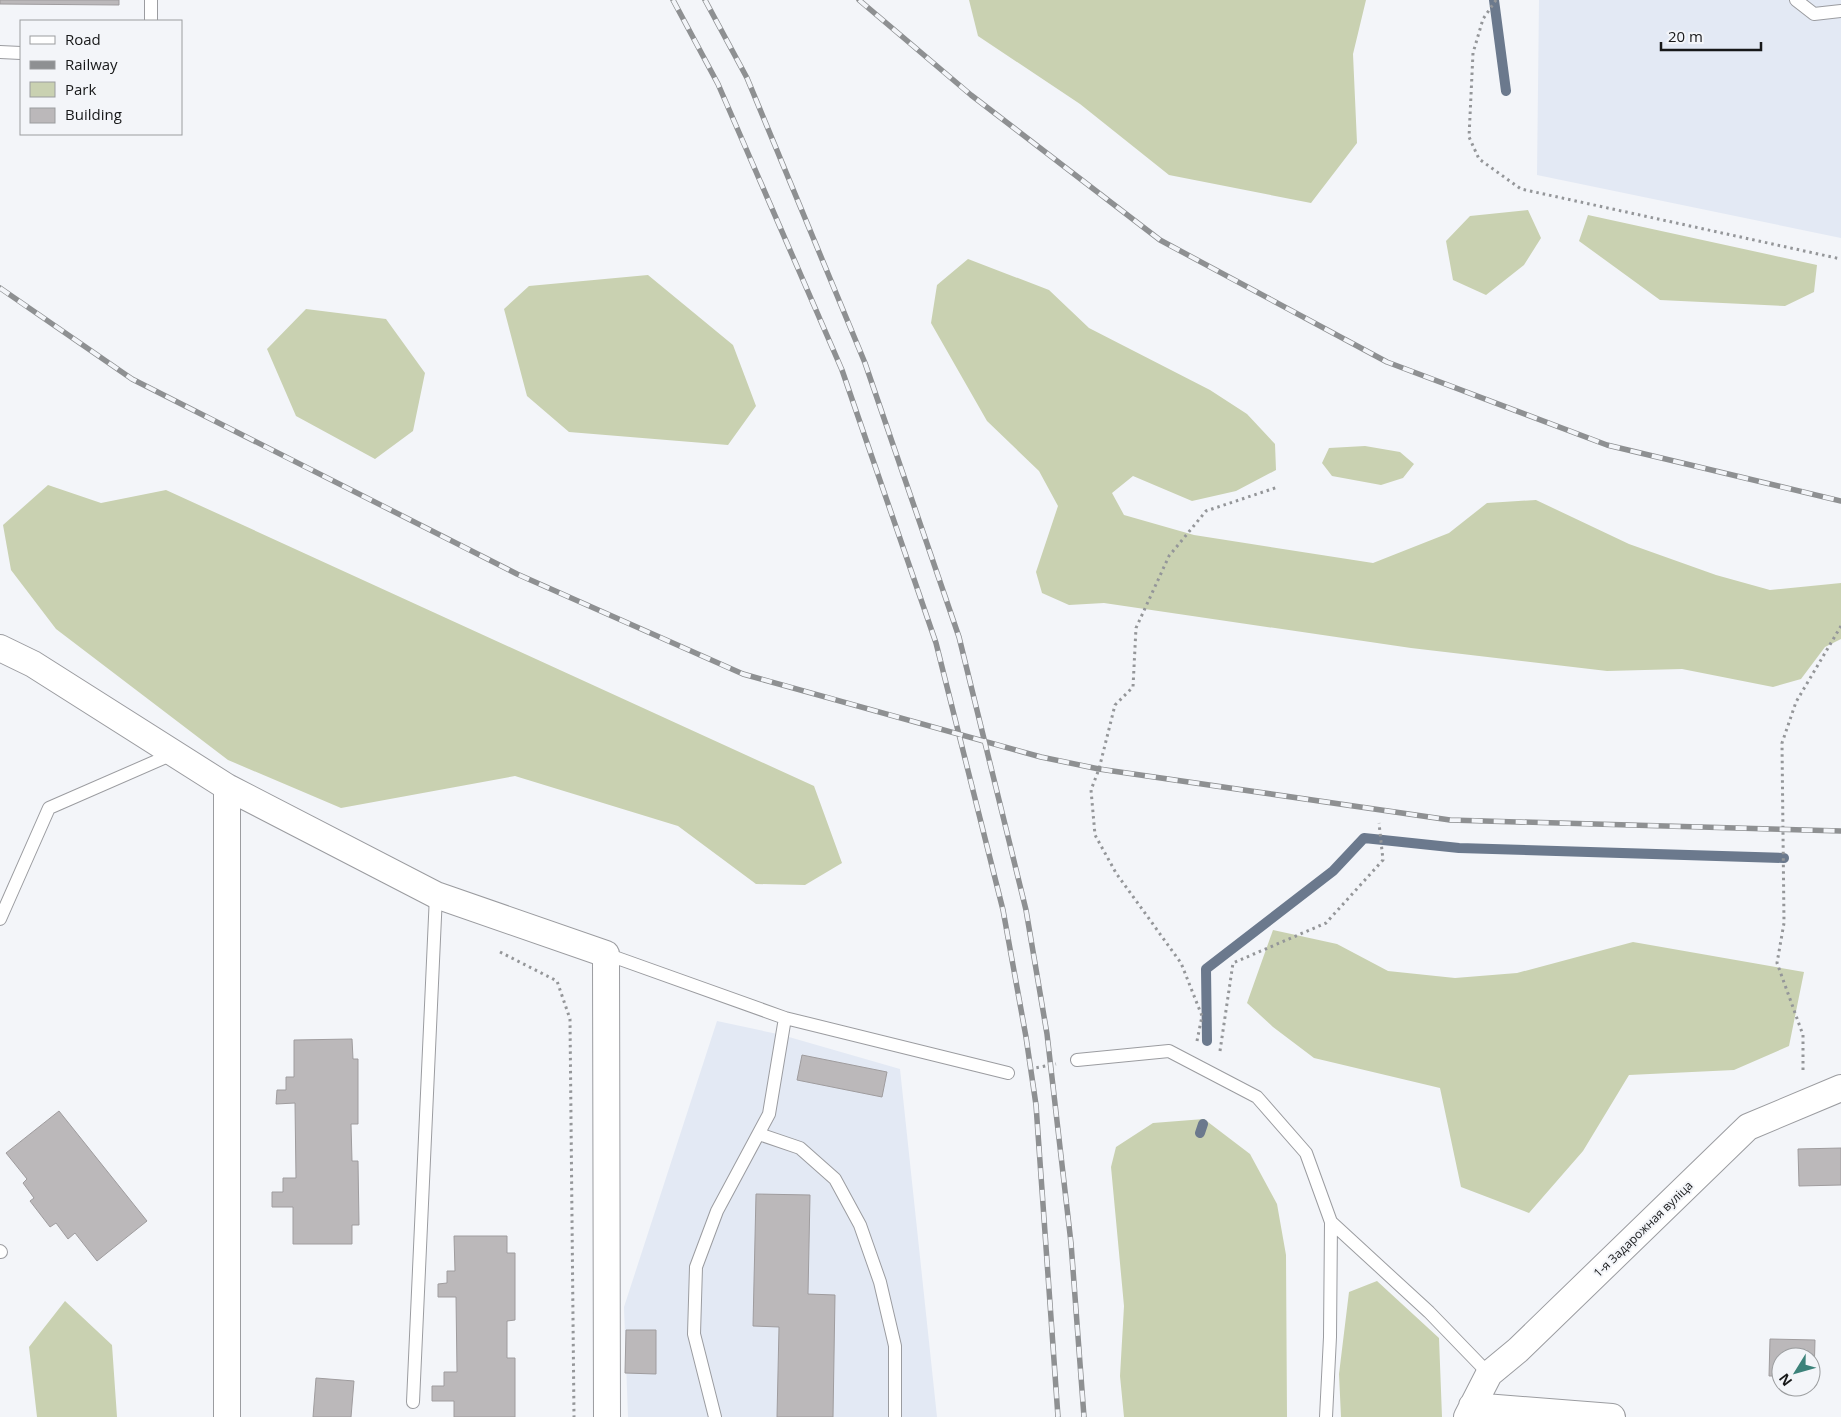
<svg xmlns="http://www.w3.org/2000/svg" width="1841" height="1417" font-family="'Open Sans',sans-serif">
	<style>
		.built { fill: #e3e9f4 }
		.green { fill: #c9d1b1 }
		.lines { fill: none; stroke-linecap: round; stroke-linejoin: round }
		.stream { stroke: #6b798d; stroke-width: 10 }
		.building { fill: #bbb8ba; stroke: #9f9c9e }
		.lane-casing { stroke: #9b9ca0; stroke-width: 14 }
		.street-casing { stroke: #9b9ca0; stroke-width: 28 }
		.path { stroke: #949699; stroke-width: 3; stroke-dasharray: 2.5 4; stroke-linecap: butt }
		.lane { stroke: #fff; stroke-width: 12 }
		.street { stroke: #fff; stroke-width: 26 }
		.rail-casing { stroke: #8e9092; stroke-width: 5.5 }
		.rail { stroke: #f3f5f9; stroke-width: 4; stroke-dasharray: 11; stroke-linecap: butt }
		.labels { text-anchor: middle; dominant-baseline: central; stroke-width: 4; stroke-linejoin: round; paint-order: stroke }
		.street-label { font-size: 12px; fill: #171819; stroke: #f3f5f9 }
	</style>
	<rect width="100%" height="100%" fill="#f3f5f9"/>
	<!-- built -->
	<path class="built" d="M1539,0H1841V238L1537,175Z
		M717,1021L782,1035L900,1069L937,1417H628L624,1307Z"/>
	<!-- green -->
	<path class="green" d="M969,0H1366L1353,54L1357,143L1311,203L1169,175L1080,104L978,36Z
		M1528,210L1541,238L1524,265L1486,295L1453,280L1446,241L1470,216Z
		M1588,215L1817,265L1814,292L1785,306L1660,300L1579,241Z
		M968,259L1049,290L1089,328L1210,390L1247,414L1275,444L1276,470L1236,491L1192,501L1133,476L1112,493L1124,515L1194,535L1373,563L1449,533L1487,503L1536,500L1629,544L1716,575L1770,590L1841,583V639L1825,647L1801,679L1773,687L1682,669L1607,671L1411,648L1104,603L1069,605L1042,593L1036,572L1058,506L1039,471L987,421L931,323L937,285Z
		M648,275L733,345L756,406L728,445L569,432L527,396L504,309L529,286Z
		M306,309L386,319L425,373L413,431L375,459L296,416L267,349Z
		M1365,446L1400,452L1414,464L1403,478L1381,485L1332,476L1322,463L1329,448Z
		M48,485L101,503L166,490L814,786L842,863L805,885L756,884L678,826L515,776L341,808L228,760L56,629L11,570L3,525Z
		M1273,930L1337,944L1388,971L1455,978L1517,973L1633,942L1804,972L1789,1046L1734,1070L1629,1075L1583,1151L1529,1213L1461,1187L1440,1088L1314,1058L1273,1027L1247,1003Z
		M1204,1119L1250,1154L1277,1204L1286,1255L1287,1417H1124L1120,1376L1124,1306L1111,1167L1116,1147L1153,1123Z
		M1377,1281L1439,1338L1442,1417H1341L1339,1374L1349,1292Z
		M65,1301L112,1345L117,1417H37L29,1347Z"/>
	<g class="lines">
		<!-- stream -->
		<path class="stream" d="M1494,0L1506,91
			M1207,1041L1206,969L1333,871L1364,838L1459,848L1784,858
			M1200,1133L1203,1124"/>
	</g>
	<!-- building -->
	<path class="building" d="M0,0H119V5L0,4Z
		M352,1039L353,1059H358V1124H351L352,1161H358L359,1225H352V1244H293V1207H272V1192H283V1178H296L295,1103L276,1104L277,1090H286V1077H294V1040Z
		M802,1055L887,1072L882,1097L797,1080Z
		M59,1111L147,1221L97,1261L75,1233L68,1239L56,1223L50,1227L30,1201L34,1198L23,1183L27,1179L6,1153Z
		M1841,1148V1185L1799,1186L1798,1149Z
		M756,1194L810,1195L808,1294L835,1295L833,1417H777L779,1327L753,1326Z
		M454,1236H507V1253H515V1320L507,1321V1358H515V1417H454V1401H432V1386H444V1372H457L456,1297H438V1284L447,1283V1271H455Z
		M626,1330H656V1374L625,1373Z
		M1770,1339L1815,1340L1814,1377H1811V1357H1781V1376H1769Z
		M316,1378L354,1381L351,1417H313Z"/>
	<g class="lines">
		<!-- lane casing -->
		<g class="lane-casing">
			<path id="lane" d="M1796,0L1814,14L1841,11
				M151,21V0
				M0,52L21,53
				M0,919L49,808L175,753
				M606,954L785,1018L1008,1073
				M1077,1060L1169,1051L1257,1097L1306,1153L1331,1222L1330,1337L1326,1417
				M759,1134L800,1148L835,1179L860,1225L880,1282L895,1346V1417
				M1331,1222L1429,1312L1489,1374
				M0,1251L1,1252
				M413,1402L436,895
				M715,1417L694,1334L696,1267L717,1211L769,1114L785,1018"/>
		</g>
		<!-- street casing -->
		<g class="street-casing">
			<path id="street" d="M0,648L33,664L227,787L436,895L606,954L607,1417
				M227,787V1417
				M1472,1406L1612,1417
				M1467,1417L1489,1374L1518,1350L1748,1127L1841,1088"/>
		</g>
		<!-- path -->
		<path class="path" d="M1496,0L1483,19L1473,53L1469,137L1479,159L1521,189L1841,259
			M500,952L557,981L570,1019L574,1417
			M1197,1041L1202,1016L1181,963L1116,873L1095,835L1091,790L1099,769L1115,705L1133,687L1136,628L1169,556L1206,511L1278,487
			M1220,1051L1233,963L1326,923L1383,860L1379,823
			M1030,1069L1056,1064
			M1803,1070V1035L1777,963L1784,923L1782,743L1796,702L1841,626"/>
		<!-- lane -->
		<use href="#lane" class="lane"/>
		<!-- street -->
		<use href="#street" class="street"/>
		<!-- rail casing -->
		<g class="rail-casing">
			<path id="rail" d="M673,0L718,84L842,370L936,643L1003,910L1026,1037L1036,1105L1058,1417
				M705,0L747,78L865,363L959,637L1026,910L1047,1034L1071,1243L1084,1417
				M859,0L971,95L1160,240L1387,362L1607,445L1841,501
				M0,288L132,379L517,574L743,674L1041,757L1099,769L1450,820L1841,831"/>
		</g>
		<!-- rail -->
		<use href="#rail" class="rail"/>
	</g>
	<g class="labels">
		<!-- street labels -->
		<g class="street-label">
			<text transform="translate(1643 1229) rotate(-44)">1-я Задарожная вуліца</text>
		</g>
	</g>
	<!-- legend -->
	<rect x="20" y="20" width="162" height="115" fill="#f3f5f9" stroke="#9b9d9f"/>
	<rect x="30" y="36" width="25" height="8" fill="#ffffff" stroke="#9b9d9f"/>
	<text x="65" y="45" font-size="15" fill="#171819">Road</text>
	<rect x="30" y="61" width="25" height="8" fill="#8e9092" stroke="#9b9d9f"/>
	<text x="65" y="70" font-size="15" fill="#171819">Railway</text>
	<rect x="30" y="82" width="25" height="15" fill="#c9d1b1" stroke="#9b9d9f"/>
	<text x="65" y="95" font-size="15" fill="#171819">Park</text>
	<rect x="30" y="108" width="25" height="15" fill="#bbb8ba" stroke="#9b9d9f"/>
	<text x="65" y="120" font-size="15" fill="#171819">Building</text>
	<!-- north arrow -->
	<g transform="translate(1796 1372) rotate(233)"><circle r="24" fill="#f3f5f9" stroke="#9b9d9f"/>
	<path d="M0-4L9 19L0 12L-9 19Z" fill="#3c827a"/>
	<text y="-8" font-size="14" font-weight="bold" text-anchor="middle" fill="#171819">N</text>
	</g>
	<!-- scale -->
	<path d="M1661 42v8h100v-8" fill="none" stroke="#171819" stroke-width="2.5"/>
	<text x="1668" y="42" font-size="15" fill="#171819" stroke="#f3f5f9" stroke-width="4" paint-order="stroke">20 m</text>
</svg>
